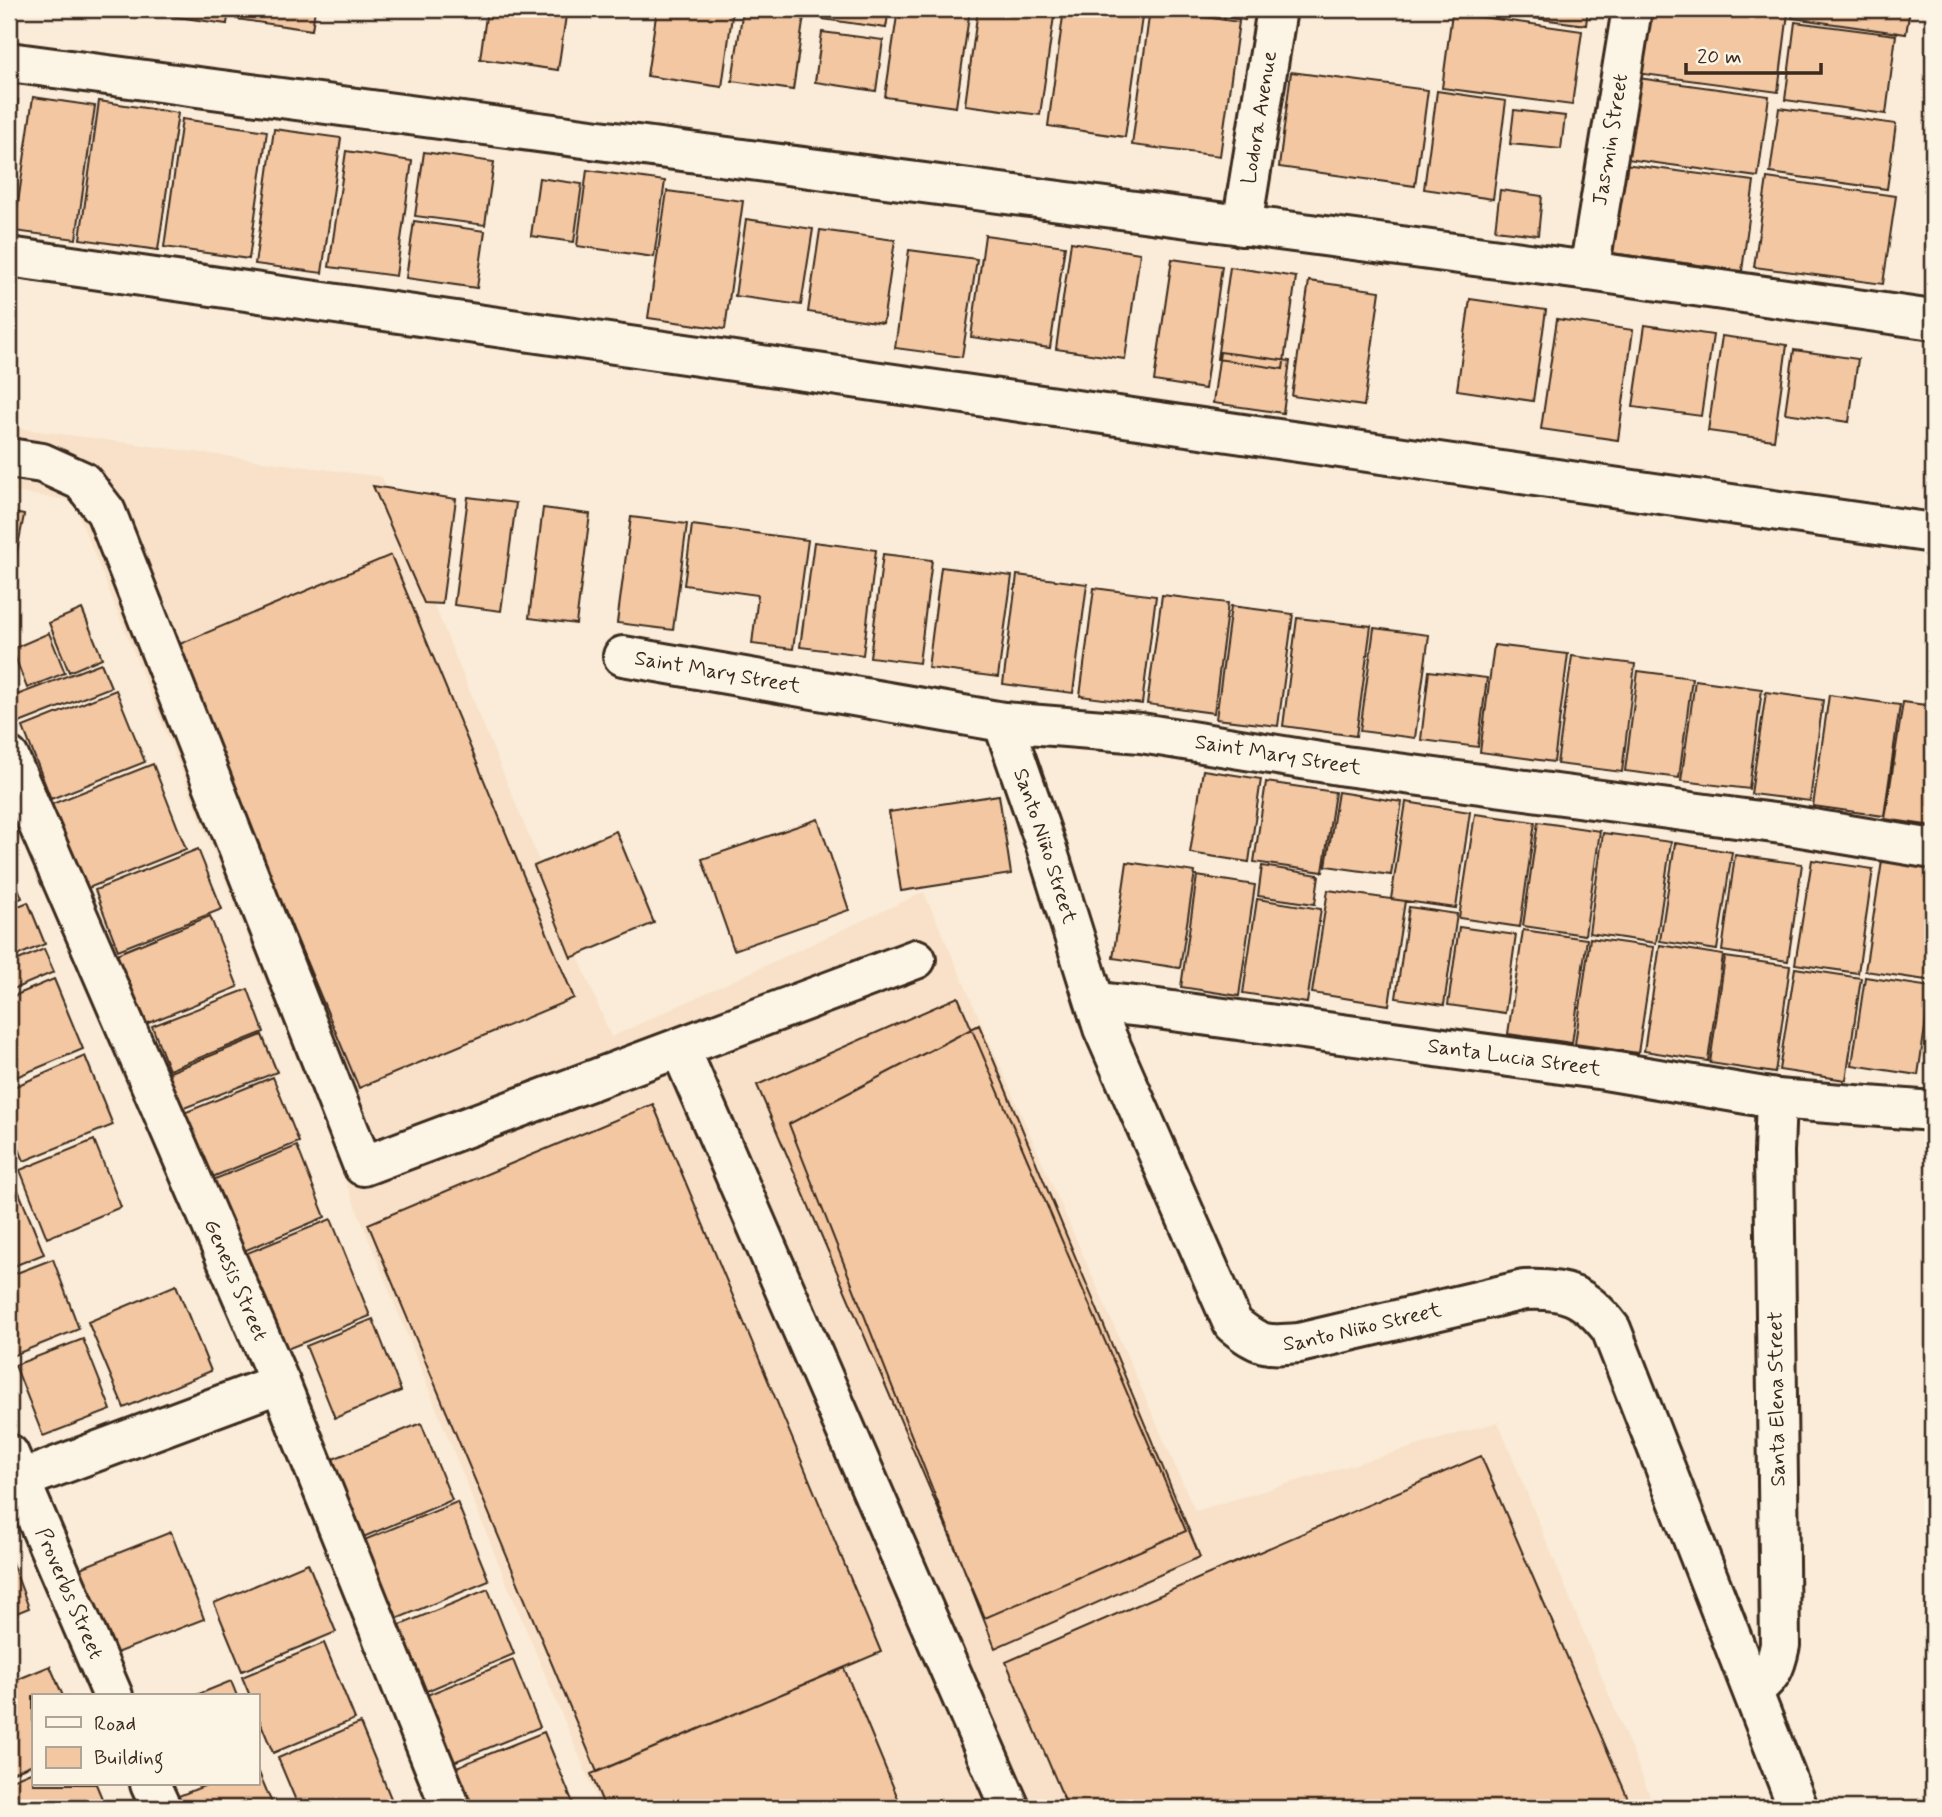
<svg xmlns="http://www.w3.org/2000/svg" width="1942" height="1817" font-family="Mynerve,sans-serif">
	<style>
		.built { fill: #f8e1c8 }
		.building { fill: #f2c7a2; stroke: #3b2a1e; stroke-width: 2 }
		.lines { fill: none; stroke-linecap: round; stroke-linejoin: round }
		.minor-casing { stroke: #3b2a1e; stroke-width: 44 }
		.minor { stroke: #fcf5e5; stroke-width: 38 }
		.labels { text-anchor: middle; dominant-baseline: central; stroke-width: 5; stroke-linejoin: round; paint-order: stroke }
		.street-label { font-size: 21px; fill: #3b2a1e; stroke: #fcf5e5 }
	</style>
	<rect width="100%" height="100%" fill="#faecd8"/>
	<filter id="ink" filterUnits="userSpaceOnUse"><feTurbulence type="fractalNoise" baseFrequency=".0143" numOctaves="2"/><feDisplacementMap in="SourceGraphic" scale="14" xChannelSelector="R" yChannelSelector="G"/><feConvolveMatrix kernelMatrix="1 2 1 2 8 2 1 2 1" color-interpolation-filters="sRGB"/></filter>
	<g filter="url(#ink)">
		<!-- built -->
		<path class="built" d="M9,427L382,477L611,1037L924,892L1195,1511L1498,1422L1655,1808H601L500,1567L73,501L9,491Z"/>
		<!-- building -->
		<path class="building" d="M157,9H229L227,24L156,14Z
			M238,9H315L312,30L236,19Z
			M487,9H567L558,70L480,59Z
			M657,9H733L722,87L647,76Z
			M743,9H805L793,90L732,81Z
			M823,9H889L886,28L822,19Z
			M898,9H970L956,107L885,97Z
			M978,9H1055L1040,115L965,105Z
			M1064,9L1142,17L1125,137L1048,126Z
			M1150,9L1239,22L1220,156L1132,145Z
			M1168,9H1246L1245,20Z
			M1467,9H1588L1586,25Z
			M1645,9H1760L1788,13L1778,92L1636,73Z
			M1793,9H1910L1906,34L1792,18Z
			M1452,13L1582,31L1572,105L1442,88Z
			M1795,22L1896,35L1886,114L1785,100Z
			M822,32L883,40L876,91L815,82Z
			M1291,72L1428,90L1415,186L1279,167Z
			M1638,78L1769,96L1758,177L1627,159Z
			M1437,91L1506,101L1493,199L1424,189Z
			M33,97L95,106L76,239L14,231Z
			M9,99L18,100L10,156H9Z
			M99,101L178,113L158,250L80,239Z
			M1779,108L1896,124L1887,189L1770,173Z
			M1514,110L1565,116L1561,149L1510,144Z
			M182,119L267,131L249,259L164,247Z
			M274,129L341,138L322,273L255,264Z
			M346,151L412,161L396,276L329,267Z
			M424,152L494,162L485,225L415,216Z
			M1624,164L1754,181L1742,271L1612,253Z
			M587,170L665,181L654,257L577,246Z
			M539,178L582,184L574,242L531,236Z
			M1767,178L1896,196L1883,284L1754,267Z
			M1500,190L1542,196L1538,235L1495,230Z
			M667,191L743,201L725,329L648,318Z
			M746,219L813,229L801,305L735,296Z
			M414,221L485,231L477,288L406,278Z
			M820,230L895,240L883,323L808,312Z
			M985,235L1065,246L1050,348L971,337Z
			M1071,242L1140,253L1125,359L1056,349Z
			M909,250L977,259L962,357L895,348Z
			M1172,259L1222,266L1205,389L1154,381Z
			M1230,267L1296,277L1283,369L1217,359Z
			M1309,281L1380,291L1364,406L1292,396Z
			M1470,299L1546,310L1533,401L1457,390Z
			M1557,319L1633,330L1618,440L1541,429Z
			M1645,325L1713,335L1701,416L1633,407Z
			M1722,336L1787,345L1774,440L1708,431Z
			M1794,350L1858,359L1849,422L1785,413Z
			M1220,352L1290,361L1283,413L1213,403Z
			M373,486L456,499L442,604L424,603Z
			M468,497L516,503L501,611L454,605Z
			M543,508L590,514L576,624L529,618Z
			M9,512L24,515L9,592Z
			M631,517L687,524L673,630L617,623Z
			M692,525L808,540L793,649L752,644L758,595L684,585Z
			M814,542L876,550L863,655L800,647Z
			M883,554L932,560L919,663L870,657Z
			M391,555L574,998L359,1088L175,646Z
			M941,567L1012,576L998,677L928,668Z
			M1017,575L1087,584L1073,693L1003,684Z
			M1094,588L1156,596L1142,704L1080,696Z
			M1162,595L1228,603L1214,713L1147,704Z
			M1231,606L1293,614L1278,726L1216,719Z
			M82,609L102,658L69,672L49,623Z
			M1297,618L1371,626L1356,736L1283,726Z
			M1374,628L1429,635L1415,738L1360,731Z
			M49,633L65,673L27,688L12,649Z
			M1494,645L1568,654L1554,762L1480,752Z
			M1572,656L1635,664L1622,772L1557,764Z
			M101,663L111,687L9,727V698Z
			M1429,671L1487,678L1478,747L1421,740Z
			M1638,671L1692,678L1679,778L1625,771Z
			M1695,680L1762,689L1749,789L1681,781Z
			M116,690L145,762L51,799L23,727Z
			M1766,692L1823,700L1810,801L1751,794Z
			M1829,695L1900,705L1884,816L1813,806Z
			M1903,702L1933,706V826L1885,819Z
			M153,764L186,849L81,891L47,806Z
			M1203,770L1261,779L1249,862L1190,853Z
			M1266,782L1335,792L1323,872L1254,862Z
			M1338,792L1402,802L1391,875L1326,866Z
			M999,795L1011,874L901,891L889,812Z
			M1406,802L1470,812L1456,908L1391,899Z
			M1475,814L1535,822L1520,927L1459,918Z
			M818,819L849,910L734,950L702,859Z
			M1538,822L1600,831L1585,935L1523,926Z
			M616,831L654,923L571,958L534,866Z
			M1603,833L1671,842L1656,943L1589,933Z
			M1675,843L1732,852L1717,950L1660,941Z
			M198,849L222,909L118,950L95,890Z
			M1735,855L1802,864L1788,961L1722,951Z
			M1812,860L1873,869L1858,973L1795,964Z
			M1882,861L1933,869V981L1865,971Z
			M1127,862L1195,872L1180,968L1113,958Z
			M9,865L22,898L9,903Z
			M1262,866L1319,875L1315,904L1258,896Z
			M1197,876L1255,885L1239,996L1181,987Z
			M1328,890L1405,901L1389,1005L1312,993Z
			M1257,899L1321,909L1307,1003L1243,993Z
			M28,902L45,944L9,959V910Z
			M1409,907L1457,914L1444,1005L1396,998Z
			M210,916L238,987L131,1030L104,959Z
			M1459,927L1516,935L1505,1013L1448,1005Z
			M1523,930L1587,939L1572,1043L1508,1034Z
			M1590,938L1654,947L1638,1053L1575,1044Z
			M1660,945L1723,955L1708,1061L1644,1051Z
			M44,949L54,972L9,991V964Z
			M1725,957L1790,966L1775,1073L1710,1063Z
			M1795,968L1861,978L1846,1080L1779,1070Z
			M1865,977L1931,987L1918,1075L1852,1065Z
			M54,979L83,1049L9,1080V998Z
			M248,989L264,1032L169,1070L152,1026Z
			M958,997L1186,1531L985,1618L757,1085Z
			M979,1025L1200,1557L995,1648L789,1124Z
			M262,1035L277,1072L179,1110L165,1074Z
			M85,1056L113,1125L24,1161L9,1125V1089Z
			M273,1077L299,1142L205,1180L179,1115Z
			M653,1104L881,1652L597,1772L368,1224Z
			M94,1140L121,1207L47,1238L20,1170Z
			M297,1146L325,1217L239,1253L210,1181Z
			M9,1147L16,1166L9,1169Z
			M12,1175L44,1254L9,1268V1177Z
			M331,1219L370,1316L277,1353L240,1256Z
			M53,1259L79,1329L9,1357V1276Z
			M176,1285L211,1371L124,1408L88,1322Z
			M373,1319L401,1391L335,1418L306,1346Z
			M83,1339L111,1410L43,1436L15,1365Z
			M421,1423L452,1500L349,1543L318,1465Z
			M1481,1456L1632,1808H1068L1006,1662Z
			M457,1502L489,1581L384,1624L352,1545Z
			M171,1532L204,1619L111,1655L78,1569Z
			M9,1555L29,1608L9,1616Z
			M308,1563L336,1632L242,1671L214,1603Z
			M488,1589L514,1654L415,1696L388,1630Z
			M324,1643L355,1719L273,1753L257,1714V1696H250L242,1677Z
			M513,1660L540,1727L439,1768L412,1701Z
			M50,1666L63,1696H33V1764L9,1774V1683Z
			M844,1668L902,1808H605L591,1774Z
			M231,1681L237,1696H194Z
			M360,1723L395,1808H299L278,1758Z
			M544,1732L573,1803L560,1808H459L444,1772Z
			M257,1768L274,1808H180L176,1797L209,1784H257Z
			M33,1771V1784H96L106,1808H18L9,1781Z"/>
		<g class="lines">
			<!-- minor casing -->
			<g class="minor-casing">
				<g id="minor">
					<path d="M9,62L1589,271L1933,320"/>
					<path id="s1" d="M1242,226L1277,9"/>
					<path d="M9,257L1933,533"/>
					<path id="s2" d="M1589,271L1632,9"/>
					<path d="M9,458L42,463L82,481L106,512L363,1166L916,959"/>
					<path id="s3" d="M623,656L1003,722L1141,733L1345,766L1789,825L1933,849"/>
					<path id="s4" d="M1003,722L1045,843L1103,1028L1233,1324C1260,1346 1266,1346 1299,1343L1524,1290C1566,1288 1585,1295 1611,1329L1798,1808"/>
					<path id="s5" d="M9,757L280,1383L451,1808"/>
					<path id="s6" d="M1096,1002L1143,1007L1605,1070L1776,1099L1933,1111"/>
					<path d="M680,1048L1010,1808"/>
					<path id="s7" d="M9,1454L113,1696"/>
					<path d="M9,1484L280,1383"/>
					<path d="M1753,1691C1772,1675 1775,1669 1780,1645L1774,1152L1776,1099"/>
					<path d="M150,1784L161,1808"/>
				</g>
			</g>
			<!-- minor -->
			<use href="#minor" class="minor"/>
		</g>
	</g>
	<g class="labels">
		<!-- street labels -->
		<g class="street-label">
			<text stroke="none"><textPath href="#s1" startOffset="110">Lodora Avenue</textPath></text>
			<text stroke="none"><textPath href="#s2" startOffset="133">Jasmin Street</textPath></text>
			<text stroke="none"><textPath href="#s3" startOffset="96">Saint Mary Street</textPath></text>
			<text stroke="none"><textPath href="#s3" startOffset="663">Saint Mary Street</textPath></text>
			<text stroke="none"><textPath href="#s4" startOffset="131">Santo Niño Street</textPath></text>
			<text stroke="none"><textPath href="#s6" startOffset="422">Santa Lucia Street</textPath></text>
			<text stroke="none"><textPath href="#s5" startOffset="570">Genesis Street</textPath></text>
			<text stroke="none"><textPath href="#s4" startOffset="782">Santo Niño Street</textPath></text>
			<text transform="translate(1777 1399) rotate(-91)">Santa Elena Street</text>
			<text stroke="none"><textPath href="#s7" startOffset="152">Proverbs Street</textPath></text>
		</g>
	</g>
	<!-- margin -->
	<rect width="1942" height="1817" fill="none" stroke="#fcf5e5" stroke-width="35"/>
	<rect x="18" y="18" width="1907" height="1782" fill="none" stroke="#3b2a1e" stroke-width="2.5" filter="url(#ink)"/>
	<!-- legend -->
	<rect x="32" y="1694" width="228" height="91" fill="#fcf5e5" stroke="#afa495" stroke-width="2"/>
	<rect x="46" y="1717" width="35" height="10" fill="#fcf5e5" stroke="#afa495" stroke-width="2"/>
	<text x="94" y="1730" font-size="21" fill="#3b2a1e">Road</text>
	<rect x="46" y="1747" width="35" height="21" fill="#f2c7a2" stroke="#afa495" stroke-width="2"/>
	<text x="94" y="1764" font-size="21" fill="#3b2a1e">Building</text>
	<!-- scale -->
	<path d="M1686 63v10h135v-10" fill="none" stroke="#3b2a1e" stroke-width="3.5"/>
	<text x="1697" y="63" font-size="21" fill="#3b2a1e" stroke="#fcf5e5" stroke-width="5" paint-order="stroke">20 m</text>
</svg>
